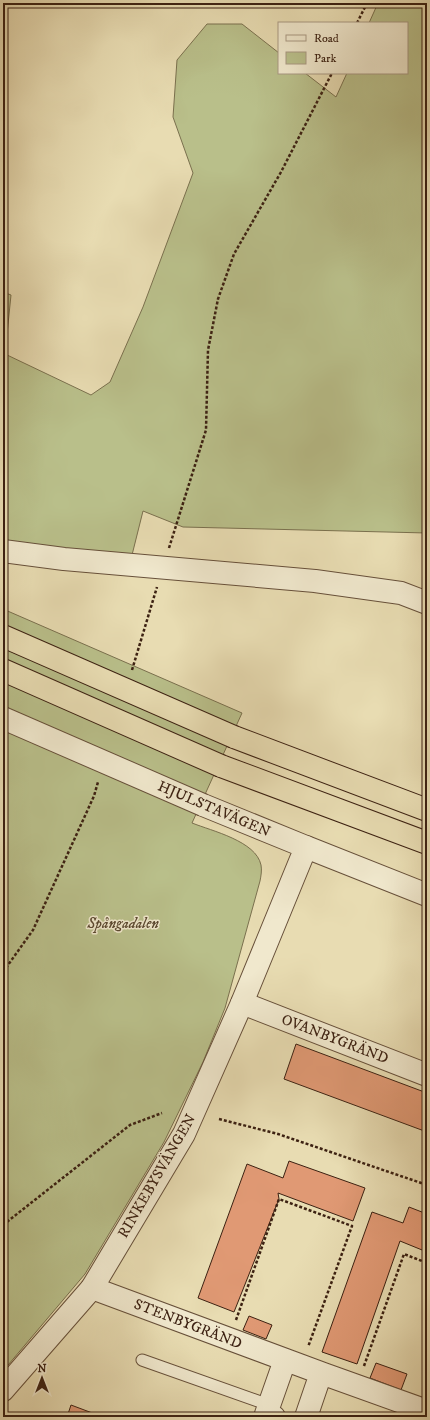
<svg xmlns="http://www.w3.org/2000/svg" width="430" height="1420" font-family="'IM FELL DW Pica',serif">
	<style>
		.green { fill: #b9bf8a; stroke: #7a704e }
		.building { fill: #e09974; stroke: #3c2112 }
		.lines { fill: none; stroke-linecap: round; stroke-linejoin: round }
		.service-casing { stroke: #67503a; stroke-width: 13 }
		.minor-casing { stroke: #67503a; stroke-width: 24 }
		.tertiary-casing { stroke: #67503a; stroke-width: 24 }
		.motorway-casing { stroke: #3c2112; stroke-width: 24 }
		.path { stroke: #3c2112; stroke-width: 2.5; stroke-dasharray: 3 2; stroke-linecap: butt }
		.service { stroke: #f0e8cd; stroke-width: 11 }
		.minor { stroke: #f0e8cd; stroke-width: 22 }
		.tertiary { stroke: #f0e8cd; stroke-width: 22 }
		.motorway { stroke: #e8dcb2; stroke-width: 22 }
		.tertiary-bridge-casing { stroke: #67503a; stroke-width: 24; stroke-linecap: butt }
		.motorway-bridge-casing { stroke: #3c2112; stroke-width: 24; stroke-linecap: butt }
		.tertiary-bridge { stroke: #f0e8cd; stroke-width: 22 }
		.motorway-bridge { stroke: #e8dcb2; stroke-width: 22 }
		.labels { text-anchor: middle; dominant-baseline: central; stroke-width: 3; stroke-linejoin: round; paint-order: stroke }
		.street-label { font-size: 15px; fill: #3c2112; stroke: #f0e8cd }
		.park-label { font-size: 15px; font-style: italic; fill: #5b4830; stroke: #f0e8cd }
	</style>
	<rect width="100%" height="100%" fill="#e8dcb2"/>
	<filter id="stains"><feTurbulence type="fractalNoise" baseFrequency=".005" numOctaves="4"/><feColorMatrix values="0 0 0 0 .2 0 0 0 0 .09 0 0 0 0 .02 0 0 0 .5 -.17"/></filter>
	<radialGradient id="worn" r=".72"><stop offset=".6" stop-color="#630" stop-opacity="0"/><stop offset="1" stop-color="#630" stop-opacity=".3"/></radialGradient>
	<!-- green -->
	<path class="green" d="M378,3H427V533L183,527L143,511L132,555L3,545V292L11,295L5,354L91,395L110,382L143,307L193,173L173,117L177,60L207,24H242L279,53V73H305L336,97L347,73H407V23H369Z
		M3,609L242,713L192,823C212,831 256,841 261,865C262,870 261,876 260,881L225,1008L203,1062L164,1142L85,1274L3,1371Z"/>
	<!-- building -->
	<path class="building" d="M296,1044L427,1093V1132L284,1079Z
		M289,1161L365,1188L353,1221L278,1193L279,1199L234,1312L198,1298L247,1164L283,1178Z
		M409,1207L427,1214V1252L400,1241L357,1364L322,1352L372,1212L403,1223Z
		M249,1316L272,1325L266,1339L243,1330Z
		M376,1363L407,1374L401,1390L370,1378Z
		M71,1405L103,1417H67Z"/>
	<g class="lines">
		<!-- service casing -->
		<g class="service-casing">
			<path id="service" d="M142,1360L269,1405"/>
		</g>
		<!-- minor casing -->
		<g class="minor-casing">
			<path id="minor" d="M3,551L64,559L315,581L401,593L427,603
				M306,847L427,895
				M242,1003L427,1075
				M92,1288L321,1373L306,1417
				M321,1373L427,1411
				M274,1417L266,1414L285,1360"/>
		</g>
		<!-- tertiary casing -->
		<g class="tertiary-casing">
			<path id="tertiary" d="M3,1390L92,1288L184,1134L242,1003L306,847L203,805"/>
		</g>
		<!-- motorway casing -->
		<g class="motorway-casing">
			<path id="motorway" d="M234,737L427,810
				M221,766L427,843"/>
		</g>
		<!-- path -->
		<path class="path" d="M357,23L367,3
			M169,548L206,430L208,350L218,299L234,254L281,172L332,73
			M132,670L157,587
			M3,972L33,930L94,796L98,782
			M219,1119L278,1134L427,1185
			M3,1225L130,1125L162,1113
			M236,1320L279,1199L352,1226L308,1347
			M364,1366L404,1254L427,1263"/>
		<!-- service -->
		<use href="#service" class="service"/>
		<!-- minor -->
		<use href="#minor" class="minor"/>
		<!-- tertiary -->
		<use href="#tertiary" class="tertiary"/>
		<!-- motorway -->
		<use href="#motorway" class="motorway"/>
		<!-- tertiary-bridge casing -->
		<g class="tertiary-bridge-casing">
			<path id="tertiary-bridge" d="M3,718L203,805"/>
		</g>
		<!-- motorway-bridge casing -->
		<g class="motorway-bridge-casing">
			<path id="motorway-bridge" d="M3,636L234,737
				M3,670L221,766"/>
		</g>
		<!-- tertiary-bridge -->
		<use href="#tertiary-bridge" class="tertiary-bridge"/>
		<!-- motorway-bridge -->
		<use href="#motorway-bridge" class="motorway-bridge"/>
	</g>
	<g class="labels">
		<!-- street labels -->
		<g class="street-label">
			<text transform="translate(214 809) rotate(23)">HJULSTAVÄGEN</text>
			<text transform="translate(335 1039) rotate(21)">OVANBYGRÄND</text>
			<text transform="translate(157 1176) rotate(-60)">RINKEBYSVÄNGEN</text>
			<text transform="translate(188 1324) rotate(21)">STENBYGRÄND</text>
		</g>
		<!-- park labels -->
		<g class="park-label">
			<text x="123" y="923">Spångadalen</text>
		</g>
	</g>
	<!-- margin -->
	<rect width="430" height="1420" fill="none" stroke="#e8dcb2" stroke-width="16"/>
	<rect x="4" y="4" width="422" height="1412" fill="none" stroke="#3c2112" stroke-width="2"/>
	<rect x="8" y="8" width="414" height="1404" fill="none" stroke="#3c2112"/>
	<!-- legend -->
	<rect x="278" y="22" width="130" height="52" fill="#f0e8cd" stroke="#a89882"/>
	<rect x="286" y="35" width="20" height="6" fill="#f0e8cd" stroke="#a89882"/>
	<text x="314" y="42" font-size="12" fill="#3c2112">Road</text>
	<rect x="286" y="52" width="20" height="12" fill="#b9bf8a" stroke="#a89882"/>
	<text x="314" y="62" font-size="12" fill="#3c2112">Park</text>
	<!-- north arrow -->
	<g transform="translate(42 1378)" stroke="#f0e8cd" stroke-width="3" paint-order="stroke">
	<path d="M0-3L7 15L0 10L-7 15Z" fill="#3c2112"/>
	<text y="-6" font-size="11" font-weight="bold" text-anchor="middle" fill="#3c2112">N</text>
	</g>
	<rect width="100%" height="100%" filter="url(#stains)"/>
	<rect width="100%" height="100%" fill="url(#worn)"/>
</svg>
